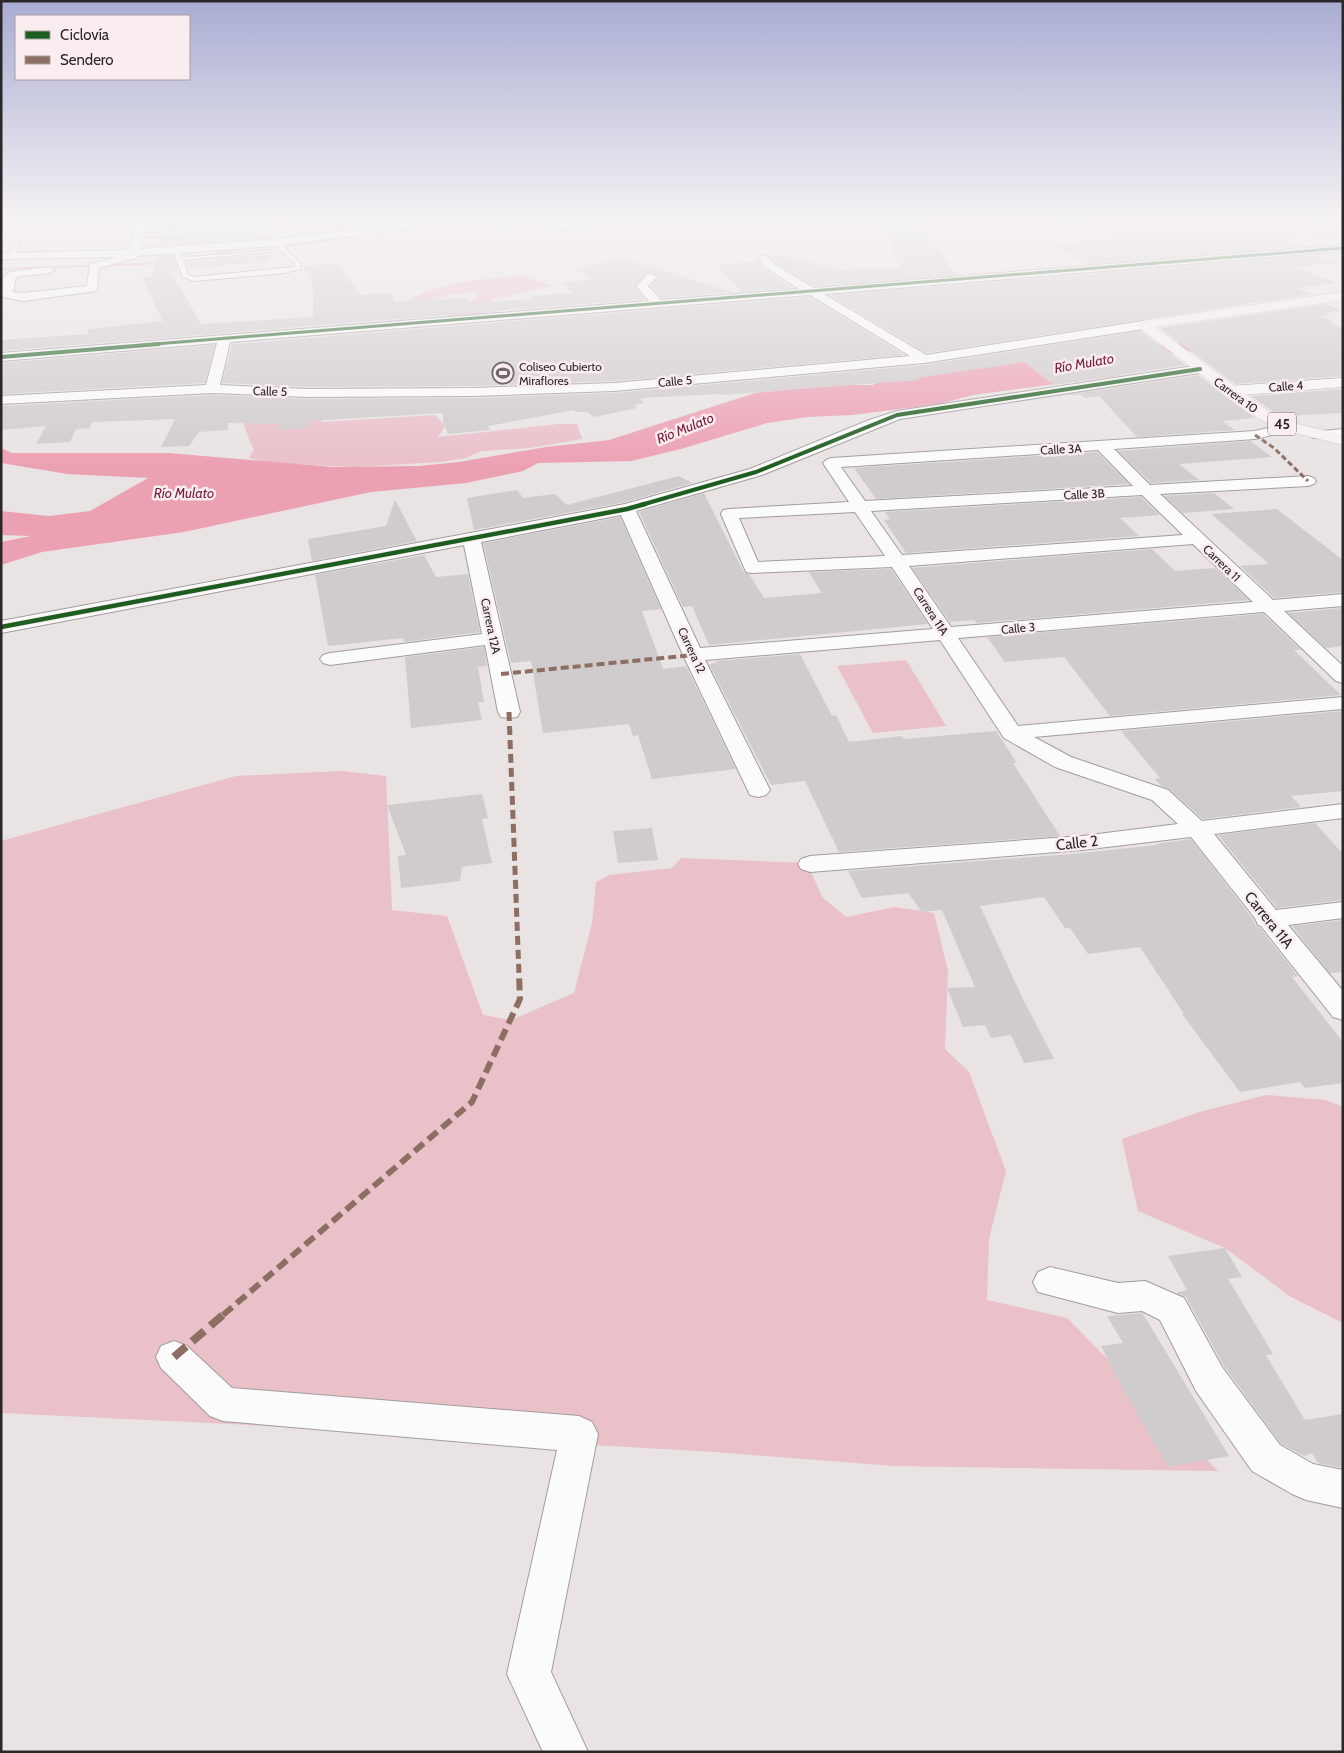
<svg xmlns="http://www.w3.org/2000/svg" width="1344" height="1753" font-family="Cabin,sans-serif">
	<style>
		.green { fill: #eac0c9 }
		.water { fill: #eca1b3 }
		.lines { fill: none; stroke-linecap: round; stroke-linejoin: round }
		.stream { fill: #eca1b3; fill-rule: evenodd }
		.building { fill: #d0cbcc }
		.service-casing { stroke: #a19d9d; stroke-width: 2 }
		.minor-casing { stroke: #a19d9d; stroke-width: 2 }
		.secondary-casing { stroke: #a19d9d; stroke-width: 1 }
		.primary-casing { stroke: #c5c1c2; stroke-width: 1 }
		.service { fill: #fcfbfb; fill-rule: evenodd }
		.minor { fill: #fcfbfb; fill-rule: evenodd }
		.secondary { fill: #f9f6f7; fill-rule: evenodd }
		.primary { fill: #f7f1f2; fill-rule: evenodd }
		.quiet-far4 { stroke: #8d6e63; stroke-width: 3; stroke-dasharray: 5.5 3; stroke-linecap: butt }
		.quiet-far3 { stroke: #8d6e63; stroke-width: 4; stroke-dasharray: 8 4; stroke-linecap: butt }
		.quiet-far2 { stroke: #8d6e63; stroke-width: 5; stroke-dasharray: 9 5; stroke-linecap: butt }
		.quiet-far1 { stroke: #8d6e63; stroke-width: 6; stroke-dasharray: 12 6; stroke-linecap: butt }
		.quiet { stroke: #8d6e63; stroke-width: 8; stroke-dasharray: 16 8; stroke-linecap: butt }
		.cycleway-far2-casing { stroke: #faedf0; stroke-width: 4.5 }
		.cycleway-far1-casing { stroke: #faedf0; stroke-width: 5.5 }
		.cycleway-casing { stroke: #faedf0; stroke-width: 7 }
		.cycleway-far2 { stroke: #1b5e20; stroke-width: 3 }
		.cycleway-far1 { stroke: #1b5e20; stroke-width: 4 }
		.cycleway { stroke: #1b5e20; stroke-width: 4.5 }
		.labels { text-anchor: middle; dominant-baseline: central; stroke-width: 5; stroke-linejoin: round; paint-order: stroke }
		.far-poi-label { font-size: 12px; fill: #2b2728; stroke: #faedf0; text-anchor: start }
		.far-street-label { font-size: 12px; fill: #2b2728; stroke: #faedf0 }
		.far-water-label { font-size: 14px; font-style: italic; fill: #781c3b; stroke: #faedf0 }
		.shield { fill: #faedf0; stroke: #696264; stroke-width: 1 }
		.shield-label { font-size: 14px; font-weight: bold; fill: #2b2728 }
		.street-label { font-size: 15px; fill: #2b2728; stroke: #faedf0 }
	</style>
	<rect width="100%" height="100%" fill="#e9e3e4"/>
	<!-- green -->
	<path class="green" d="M905,221H1316L1343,232L1334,234L1336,235L1313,237L1302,232L1285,233L1297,239C1275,240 1254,240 1233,238C1221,237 1218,234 1205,236L1219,242L1199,243L1188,234H1172L1127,243L1098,226L1084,223H1052L1064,229L1047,232L1021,231L983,233L926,228Z
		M521,275L553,286L491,300L495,310C479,315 457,325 443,314L476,299L478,295L474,292L449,295L424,303L408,301C441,280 483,280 521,275Z
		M318,413L322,422L435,415L445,426L438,437L558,424H577L582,439L530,448L482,451L466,458L441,462L355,467L270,463L249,458L254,450L246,432L244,423Z
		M906,660L946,726L873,733L837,666Z
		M342,771L386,776L392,910L447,916L483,1015L511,1020L574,993L592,923L596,882L609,875L672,868L681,858L807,863L822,897L846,917L895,907L934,913L948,971L945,1049L969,1072L1006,1171L989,1239L987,1300L1067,1318L1218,1471L894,1466L714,1452L232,1424L1,1413V841L236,776Z
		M1266,1095L1326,1100L1343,1107V1323L1291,1297L1225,1248L1138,1211L1122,1139L1203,1111Z"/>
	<!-- water -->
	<path class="water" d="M1213,337L1242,345L1156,356L1117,376L973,395L939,404L852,415L808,417L767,423L681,449L631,461L538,463L523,471L466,483L371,492L184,532L42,552L1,565V542L31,536L1,535V511L49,516L90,511L148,478L67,474L1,463V448L12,453H169L333,467L419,466L459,462L546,447L609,440L755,393L836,385H873L884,374L975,365L1091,357Z"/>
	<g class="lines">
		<!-- stream -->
		<path class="stream" d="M270,221L310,227L369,221L339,227L352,235L351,237L317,243L240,250L166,264L1,270V268L166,262L240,248L317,241L347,235L334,228H298L273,224Z"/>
	</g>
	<!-- building -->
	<path class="building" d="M162,221H217V226L160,231Z
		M893,221H919L956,275L814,286L775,263L771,257L781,255L840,270L900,267L882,225H892Z
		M267,227L268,238L158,246L159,237L220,233L221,229Z
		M1179,234H1188L1194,239L1270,234L1299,247L1087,264L1049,243Z
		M269,254L270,261L188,269L186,262Z
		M172,255L178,270H170L201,324L313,317V284L303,266L338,263L360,295L391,293L394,302L468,298L470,303L532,299L531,296L572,293L563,283L594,279L575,269L623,258L732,292L662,298L651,286L659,277L651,272L646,274L634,286L645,299L1,351V340L88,334V329L163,321L142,278L152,277L156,257Z
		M1318,255L1338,263L1295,267L1338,283L1296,288L1312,294L926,353L830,295Z
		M758,261L765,270L793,288L742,292L717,265Z
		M810,297L904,355L614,381L473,386L308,387L222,383L232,344Z
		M1325,304L1341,310L1325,313L1330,315L1321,317L1335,322L1330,323L1343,328V376L1235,384L1160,328Z
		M1141,331L1186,365L1054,385L1024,362L917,378L920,380L720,395L719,394L640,398L644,403L634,405L637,408L594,417L587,412H576L574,410L488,426L490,430L448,434L443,422V413L310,421L305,428L279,430V424L228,423V430L199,432L189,446L161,447L175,419L92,422L90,428L76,429L70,442L36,444L46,426L1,430V406L212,395L308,399L473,398L614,393L924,365Z
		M215,345L205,383L1,394V363Z
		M1198,375L1255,418L1222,421L1235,430L1137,437L1099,396L1085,398L1082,395H1067Z
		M1343,389V413L1283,416L1272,411L1251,396Z
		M1250,441L1272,457L1179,464L1199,480L1151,483L1118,451Z
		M1097,452L1129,484L876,499L854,468Z
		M679,476L692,483L625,502L474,530L467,498L517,490L523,498L555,494L567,505Z
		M704,493L744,573L749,574L764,598L822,593L809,572L891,569L928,624L709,645L692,606L683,607L639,512Z
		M1214,493L1234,509L1183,513L1164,496Z
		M1141,497L1160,515L1120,518L1139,536L906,553L884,520L890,519L885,512Z
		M395,500L417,541L312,561L308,539L386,526Z
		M1277,509L1343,560V592L1274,598L1240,566L1269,564L1211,514Z
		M620,517L661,609L642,611L663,669L686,666L736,769L652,779L638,735L633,736L629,724L543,733L531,661L511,663L483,543Z
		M1152,549L1175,571L1215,568L1249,600L976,623L974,620L950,622L912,568Z
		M424,555L436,577L468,574L480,632L404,642L403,638L328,646L315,575Z
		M1343,608V646L1326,648L1288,613Z
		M1263,614L1301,650H1294L1341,695L1110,716L1064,657L1005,662L987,637Z
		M484,647L487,666L478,667L484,702H478L482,720L411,728L405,657Z
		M800,654L832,716L836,715L849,742L902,736L904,739L996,731L1017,763H1013L1060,836L839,852L805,781L771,785L709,664L717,663L716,661Z
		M1343,711V791L1291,796L1301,807L1203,819L1169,789L1161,786L1155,779L1160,778L1121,731Z
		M482,794L488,818L482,819L492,863L462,867L460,881L401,888L398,856L406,855L387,805Z
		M1315,823L1343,854V900L1277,908L1218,835Z
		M652,828L658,860L618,863L613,831Z
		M1191,839L1253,919L1256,926L1260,928L1298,976L1292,977L1343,1042V1083L1305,1088L1300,1082L1240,1092L1182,1014H1184L1140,947L1088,954L1070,928H1065L1044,897L980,906L1022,997L1054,1059L1024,1063L1011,1035L991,1038L985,1025L963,1027L947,988L975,987L942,910L922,912L908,893L862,898L848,871L1072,854L1157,845L1156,844Z
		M1343,920V972L1330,973L1292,926Z
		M1225,1248L1242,1277L1228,1279L1273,1354L1266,1355L1305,1420L1343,1414V1468L1318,1463L1312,1453L1304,1456L1281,1444L1224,1366L1186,1297L1176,1293L1187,1290L1168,1256Z
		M1142,1313L1143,1314L1229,1456L1168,1467L1126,1395L1101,1346L1123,1343L1107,1316Z"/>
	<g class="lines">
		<!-- service casing -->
		<g class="service-casing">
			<path id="service" d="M519,221L557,227L626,221L557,231Z
				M218,228L220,231L139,237L136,235Z
				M16,240L21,241L13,257H9Z
				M281,240L284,242L285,249L301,263L300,269L284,273L194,281L183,277L173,252L178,251L180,256L187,257L277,250L280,247L278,242ZM281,251L295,263V267L194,277L188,275L183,260Z"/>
		</g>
		<!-- minor casing -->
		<g class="minor-casing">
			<path id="minor" d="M135,221H145L144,235L140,249L275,239L423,221H450L445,224L275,246L137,256L136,258L99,268L97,291L23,301L3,297L1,295L3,278L9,272L49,267L55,270L49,273L16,277L13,292L23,293L87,286L90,264L117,257L1,259V253L129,250L134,235Z
				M621,221H721L716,224C699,224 632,230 621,221Z
				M783,221H839L834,224H788Z
				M1343,245V251L824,294L926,355L1143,321L1149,325L1143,329L924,363L614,391L473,396L308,397L212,393L1,404V396L206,385L217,343L1,361V353L649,301L636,286L647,275L651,274L657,277L648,286L661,300L799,289L766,268L758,258L763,255L767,256L774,264L814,288ZM810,295L910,356L614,383L473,388L308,389L220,385L230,342Z
				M1200,365L1207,369L1205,372L900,419L762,475L636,511L700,648L933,629L892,567L752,573L746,572L721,514L723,510L729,509L849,502L823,463L826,460L831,458L1255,431L1289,423L1294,424L1296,427L1294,430L1255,439L1114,449L1150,485L1308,476L1314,478L1316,481L1314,484L1308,486L1160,494L1273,600L1343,594V606L1284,611L1343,666V683L1336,681L1264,612L958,638L1018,726L1343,697V709L1034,737L1071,757L1168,790L1202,821L1343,804V818L1214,834L1276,910L1343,902V918L1288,925L1343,991V1020L1333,1017L1261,926L1258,925L1255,918L1191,837L1082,850L810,872L801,869L798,864L801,859L810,856L1082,836L1178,824L1152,800L1055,767L1004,738L940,640L705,660L770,790L766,795L758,797L750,795L683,655L621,515L481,542L520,712L517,717L509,718L501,717L498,712L485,645L330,665L323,663L320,659L323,655L330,653L482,634L464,545L1,633V621L625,504L750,469L869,420L897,411ZM1098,450L1133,486L865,501L841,467ZM1142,495L1183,535L902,555L871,511ZM855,512L885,556L758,562L739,518ZM1193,544L1253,602L951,627L909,566Z
				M1343,429V437L1313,438L1311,435L1313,432Z
				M1050,1267L1118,1283L1145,1281L1184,1298L1222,1367L1280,1445L1313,1464L1343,1470V1508L1306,1500L1292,1494L1252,1471L1196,1391L1160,1320L1142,1311L1118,1313L1038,1292L1033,1282L1038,1272Z
				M174,1341L187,1346L232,1388L579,1416L592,1422L598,1434L551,1672L588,1752H543L507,1674L557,1450L223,1421L210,1416L161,1368L156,1357L161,1346Z"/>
		</g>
		<!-- secondary casing -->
		<g class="secondary-casing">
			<path id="secondary" d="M1343,378V387L1230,396L1225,394L1222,391L1225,388L1230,386Z"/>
		</g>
		<!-- primary casing -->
		<g class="primary-casing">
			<path id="primary" d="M1343,292V300L1155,327L1271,413L1294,423L1343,435V445L1283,430L1259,419L1136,325L1143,321Z"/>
		</g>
		<!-- service -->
		<use href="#service" class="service"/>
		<!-- minor -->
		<use href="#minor" class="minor"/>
		<!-- secondary -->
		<use href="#secondary" class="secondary"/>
		<!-- primary -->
		<use href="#primary" class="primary"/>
		<!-- quiet-far4 -->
		<path class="quiet-far4" d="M1255,435L1274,448L1308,481"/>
		<!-- quiet-far3 -->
		<path class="quiet-far3" d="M501,674L693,655"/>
		<!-- quiet-far2 -->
		<path class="quiet-far2" d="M509,712L519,975"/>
		<!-- quiet-far1 -->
		<path class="quiet-far1" d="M223,1315L472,1102L520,999L519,974"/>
		<!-- quiet -->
		<path class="quiet" d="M174,1357L224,1314"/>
		<!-- cycleway-far2 casing -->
		<g class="cycleway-far2-casing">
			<path id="cycleway-far2" d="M143,345L1343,248"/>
		</g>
		<!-- cycleway-far1 casing -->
		<g class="cycleway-far1-casing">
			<path id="cycleway-far1" d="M1,357L159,344
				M641,505L756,472L897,415L1200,369"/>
		</g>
		<!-- cycleway casing -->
		<g class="cycleway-casing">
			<path id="cycleway" d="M1,627L627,509L645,504"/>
		</g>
		<!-- cycleway-far2 -->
		<use href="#cycleway-far2" class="cycleway-far2"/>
		<!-- cycleway-far1 -->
		<use href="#cycleway-far1" class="cycleway-far1"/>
		<!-- cycleway -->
		<use href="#cycleway" class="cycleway"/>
	</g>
	<!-- sky -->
	<linearGradient id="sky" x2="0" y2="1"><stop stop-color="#a9acd3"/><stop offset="0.47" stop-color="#f5f2f3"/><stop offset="1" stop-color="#f5f2f3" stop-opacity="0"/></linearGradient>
	<rect width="1344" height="466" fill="url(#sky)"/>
	<!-- icons -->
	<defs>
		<g id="stadium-ring" transform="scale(1.125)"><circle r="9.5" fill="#faedf0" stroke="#6e696a" stroke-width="1.5"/><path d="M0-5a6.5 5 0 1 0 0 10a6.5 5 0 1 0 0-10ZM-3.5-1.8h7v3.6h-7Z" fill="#6e696a"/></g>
	</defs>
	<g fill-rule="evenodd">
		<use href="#stadium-ring" x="503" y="373"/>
	</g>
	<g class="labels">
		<!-- far-poi labels -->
		<g class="far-poi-label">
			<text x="519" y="366">Coliseo Cubierto<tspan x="519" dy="14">Miraflores</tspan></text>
		</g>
		<!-- far-street labels -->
		<g class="far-street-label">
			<text transform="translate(675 381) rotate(-5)">Calle 5</text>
			<text transform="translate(1286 386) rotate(-4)">Calle 4</text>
			<text transform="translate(270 391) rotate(2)">Calle 5</text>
			<text transform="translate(1236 395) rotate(36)">Carrera 10</text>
			<text transform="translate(1061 449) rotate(-3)">Calle 3A</text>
			<text transform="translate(1084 494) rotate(-3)">Calle 3B</text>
			<text transform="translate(1222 563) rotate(44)">Carrera 11</text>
			<text transform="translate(931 611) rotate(57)">Carrera 11A</text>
			<text transform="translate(491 626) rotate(78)">Carrera 12A</text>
			<text transform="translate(1018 628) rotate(-5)">Calle 3</text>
			<text transform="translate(692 650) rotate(65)">Carrera 12</text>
		</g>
		<!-- far-water labels -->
		<g class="far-water-label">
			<text transform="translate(1084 363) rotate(-10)">Río Mulato</text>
			<text transform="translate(685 428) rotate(-22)">Río Mulato</text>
			<text x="184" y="493">Río Mulato</text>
		</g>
		<!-- shield labels -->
		<rect class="shield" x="1268" y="412.5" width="28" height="23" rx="4"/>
		<g class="shield-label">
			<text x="1282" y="424">45</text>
		</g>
		<!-- street labels -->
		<g class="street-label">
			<text transform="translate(1077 843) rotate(-6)">Calle 2</text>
			<text transform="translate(1269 920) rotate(51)">Carrera 11A</text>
		</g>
	</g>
	<!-- border -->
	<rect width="1344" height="1753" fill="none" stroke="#2b2728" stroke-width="5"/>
	<!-- legend -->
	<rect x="15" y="15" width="175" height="65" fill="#faedf0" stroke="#a79ea0"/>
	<rect x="25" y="31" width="25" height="8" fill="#1b5e20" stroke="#a79ea0"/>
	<text x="60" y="40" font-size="15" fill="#2b2728">Ciclovía</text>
	<rect x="25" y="56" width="25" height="8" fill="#8d6e63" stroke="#a79ea0"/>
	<text x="60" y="65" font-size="15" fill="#2b2728">Sendero</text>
</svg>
